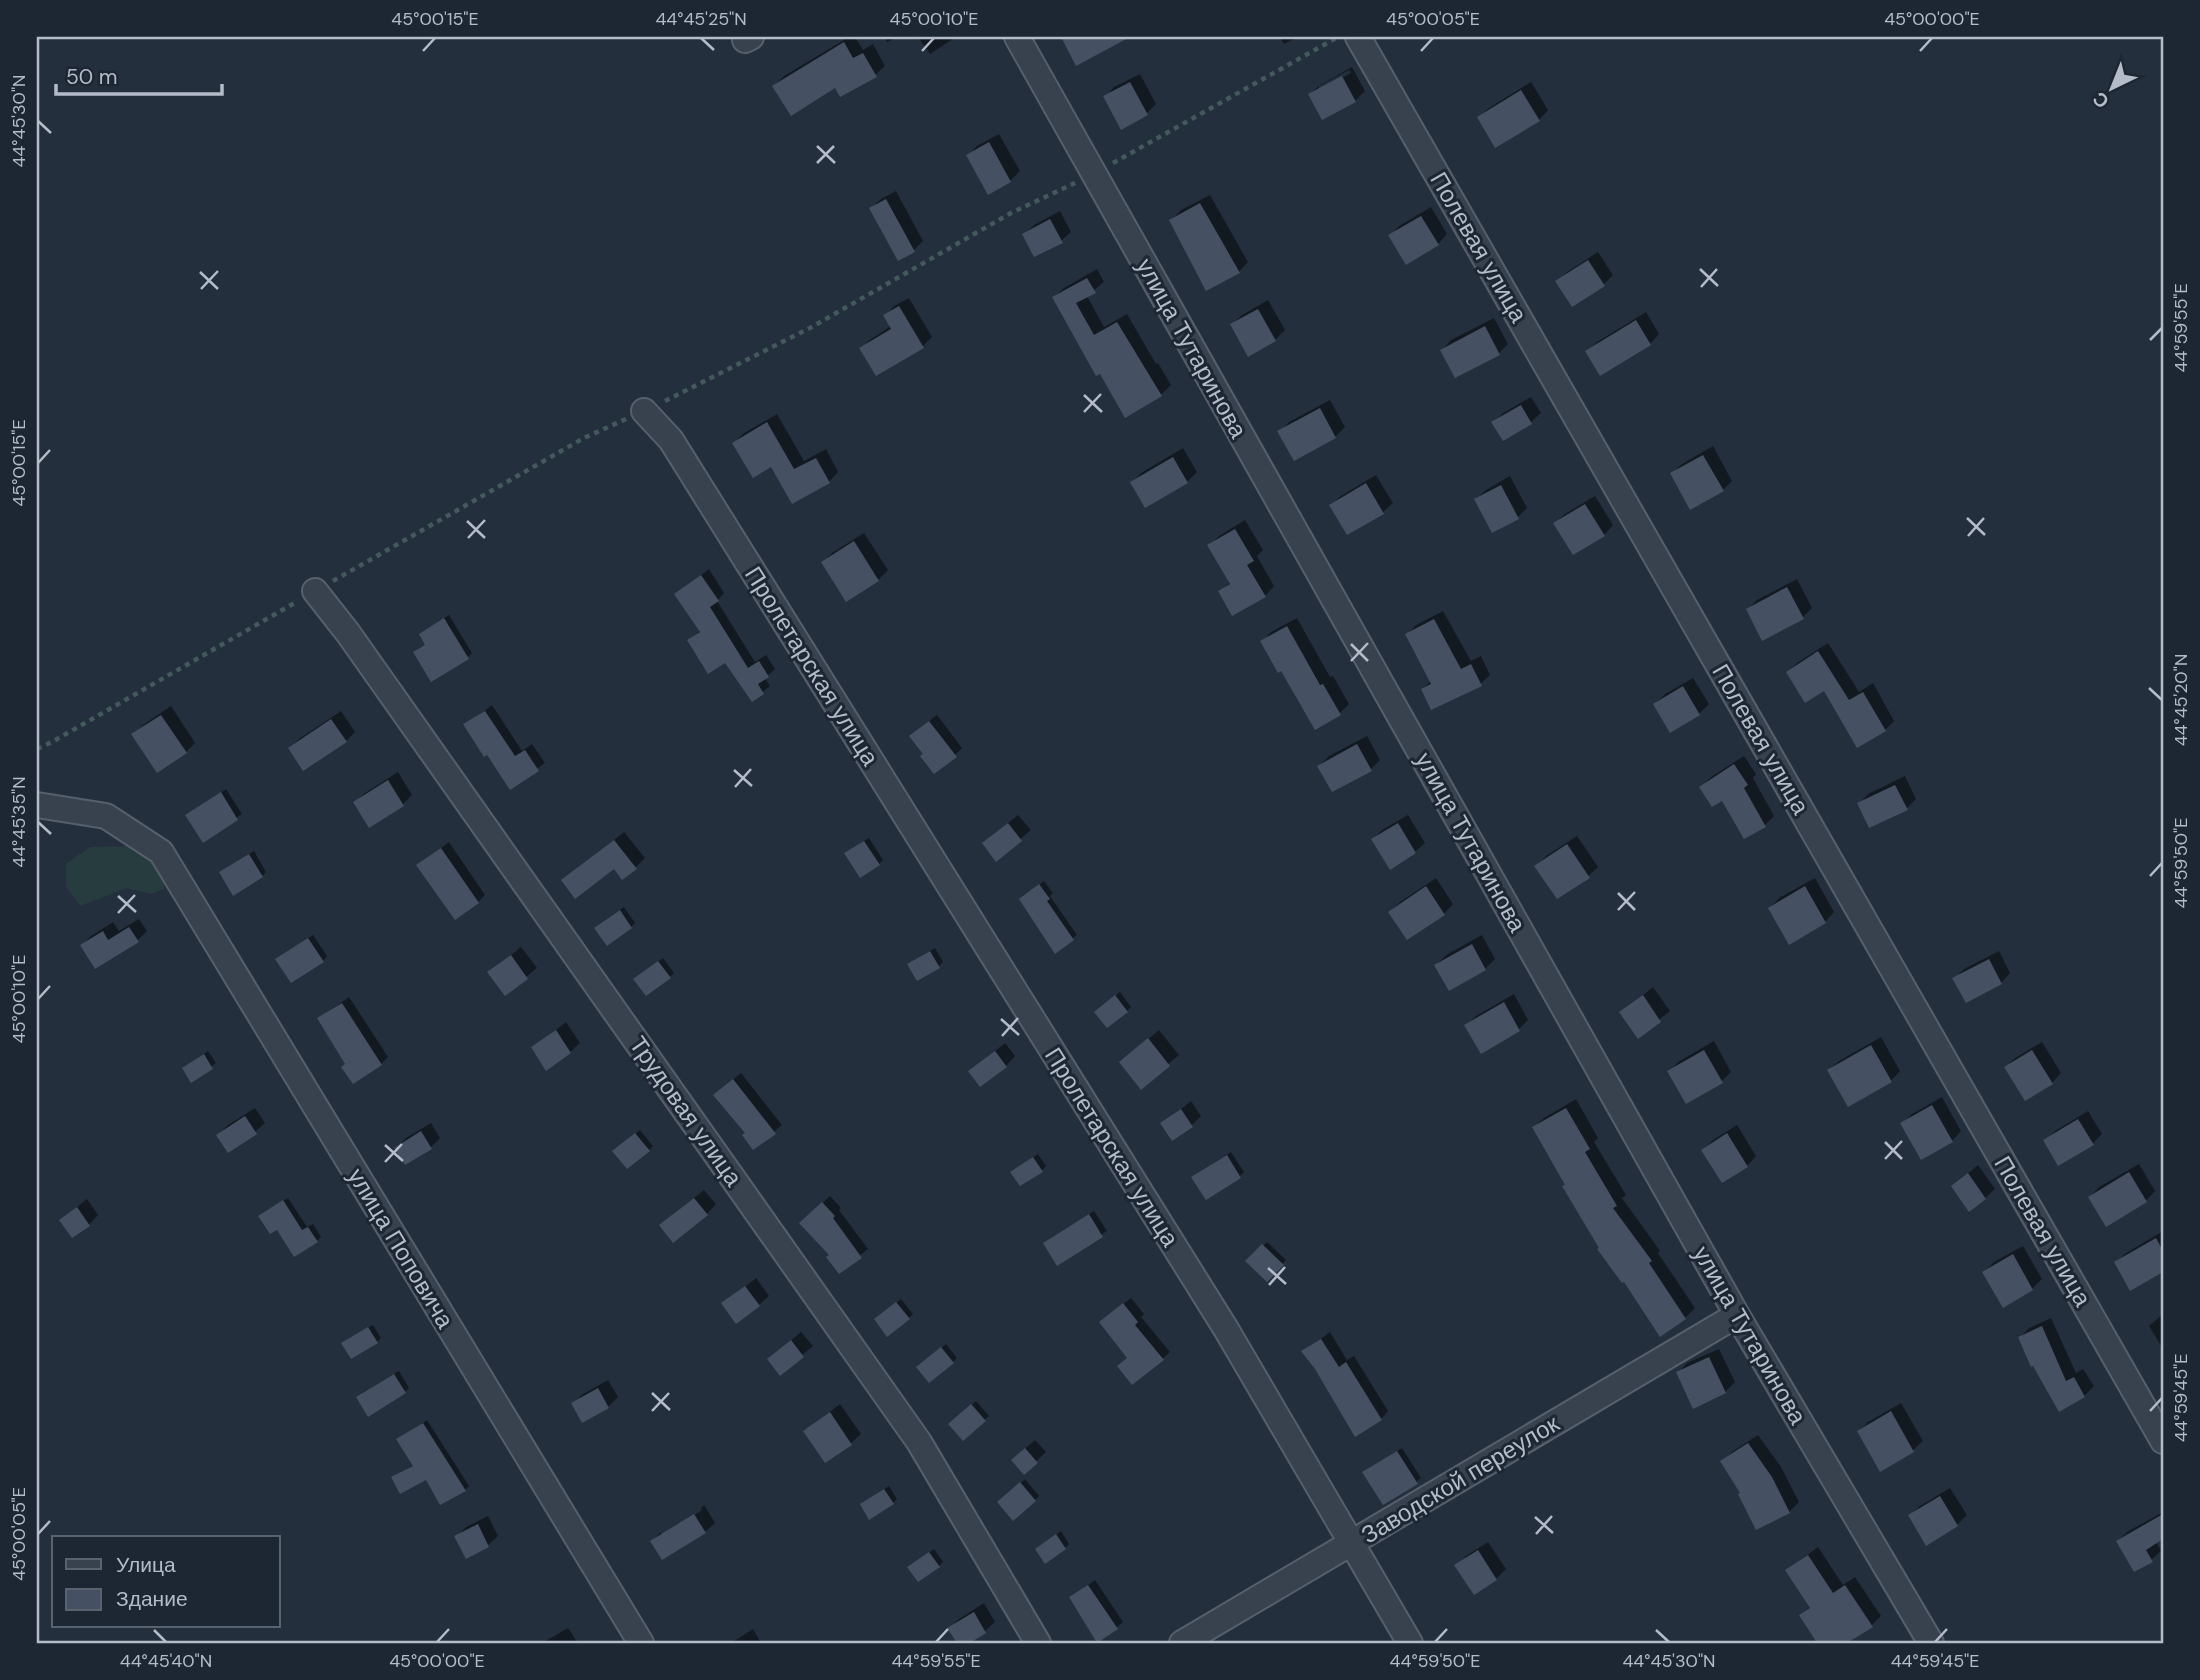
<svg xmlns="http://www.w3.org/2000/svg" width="2200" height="1680" font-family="'DM Sans',sans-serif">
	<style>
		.green { fill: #263c3f }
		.shadow { fill: #0007; fill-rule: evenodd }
		.building { fill: #455162 }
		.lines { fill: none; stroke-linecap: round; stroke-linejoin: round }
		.minor-casing { stroke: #565f6c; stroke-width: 28 }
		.path { stroke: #44595c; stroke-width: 4.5; stroke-dasharray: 5 5; stroke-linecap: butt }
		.minor { stroke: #38414e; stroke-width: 24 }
		.ticks { fill: none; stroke: #b4bcc9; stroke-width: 2.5 }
		.labels { text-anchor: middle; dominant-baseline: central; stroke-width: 6; stroke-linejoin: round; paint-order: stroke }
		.street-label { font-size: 24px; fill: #b4bcc9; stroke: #1d2633 }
		.neatline { fill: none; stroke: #b4bcc9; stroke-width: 2.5 }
		.ticks-label { font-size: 18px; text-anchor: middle; fill: #b4bcc9 }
	</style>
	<rect width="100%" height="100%" fill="#242f3e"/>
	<!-- green -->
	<path class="green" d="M132,846L164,871V889L151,894L127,888L80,906L66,886V864L90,847Z"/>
	<!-- shadow -->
	<path class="shadow" d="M849,37H855L863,50L873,44L885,66L875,75L836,86H774L784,76Z
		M884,37H898L887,42Z
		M918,37H956L930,54Z
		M1280,37H1298L1284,44Z
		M1352,67L1365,91L1355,101L1323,118L1310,94L1320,85ZM1349,70L1351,73L1319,90V86Z
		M1140,74L1156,104L1147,113L1105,97L1114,87Z
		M1531,82L1548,110L1539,120L1479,117L1489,108Z
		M999,134L1020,171L1010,181L968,155L977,146Z
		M896,191L923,241L914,250L871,208L881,199Z
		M1210,195L1248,262L1239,272L1172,220L1181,210Z
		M1431,207L1447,234L1438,244L1390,236L1399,226Z
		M1060,211L1071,232L1061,241L1024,235L1034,225Z
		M1598,252L1613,275L1604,284L1558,281L1567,272Z
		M1097,269L1104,282L1087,296L1104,327L1127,314L1156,364L1158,363L1171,385L1161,395L1125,415L1054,297L1064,288Z
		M909,298L932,337L923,346L861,348L871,339L891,326L885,316L894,306Z
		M1268,300L1285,330L1275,340L1232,324L1242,315Z
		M1646,312L1659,334L1650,344L1588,351L1597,342Z
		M1494,318L1508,344L1499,353L1442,350L1451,340Z
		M1531,397L1541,413L1531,422L1503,439L1493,423L1503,413Z
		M1330,400L1345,427L1335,437L1280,432L1289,422Z
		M777,414L804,461L826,449L838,472L829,482L772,464L734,443L744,433Z
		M1713,446L1732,481L1723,490L1672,473L1682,464Z
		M1183,448L1197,472L1187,482H1132L1141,473Z
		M1376,475L1393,503L1383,512L1347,533L1331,505L1341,496Z
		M1510,476L1527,508L1518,517L1476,499L1486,490Z
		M1595,496L1613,525L1604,535L1555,523L1565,514Z
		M1245,520L1263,550L1257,556L1274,586L1265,596L1220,592L1231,581L1210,545L1219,536Z
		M864,533L888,570L878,580L823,562L832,553Z
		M709,569L724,593L717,601L755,662L766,655L775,669L765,678L770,686L753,700L726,661L689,640L701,630L676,594Z
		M1797,579L1812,608L1803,617L1748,609L1757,600Z
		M1443,611L1471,661L1481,656L1490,675L1480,684L1423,689L1431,681L1407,635L1416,625Z
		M449,615L472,653L468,657L415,653L427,644L421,634Z
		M1297,618L1330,677L1333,676L1349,704L1340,713L1282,669L1262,642L1271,632Z
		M1828,643L1859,692L1873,683L1894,721L1885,730L1825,689L1788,672L1797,663Z
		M1693,678L1709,704L1699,714L1655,704L1665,694Z
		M492,705L522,751L532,744L545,763L510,788L466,725Z
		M171,706L195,743L186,752L134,734L143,725Z
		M341,711L355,732L346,741L290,748L299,739Z
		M937,715L962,748L955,755L926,753L919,729Z
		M1367,736L1380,760L1371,769L1319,766L1329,756Z
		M1744,756L1756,774L1753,778L1774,816L1765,825L1701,787L1711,777Z
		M398,772L412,795L403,804L355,802L365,793Z
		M1905,776L1916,799L1907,808L1859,804L1868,794Z
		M226,789L242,814L203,840L192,811Z
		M1018,815L1031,830L996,859L984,843Z
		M1408,815L1425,843L1415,852L1373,839L1382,830Z
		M624,832L645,858L635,868L615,867L563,880Z
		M1577,836L1598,867L1588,876L1537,866L1546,856Z
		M869,838L883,860L879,864L851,849Z
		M449,842L485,895L478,902L418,865Z
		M254,851L266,872L262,876L221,872Z
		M1436,878L1453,904L1444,914L1390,912L1400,902Z
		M1815,878L1834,912L1825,922L1770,908L1779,898Z
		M1044,881L1053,893L1050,896L1077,935L1056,951L1025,895Z
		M624,907L635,923L631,927L600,924Z
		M139,919L147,931L138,940L82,945L91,936L113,922L119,931Z
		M313,935L327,956L323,961L282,955Z
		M1482,935L1495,959L1485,969L1450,989L1436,965L1446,955Z
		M521,947L537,968L505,994L490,972Z
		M935,948L943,962L939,966L914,960Z
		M1999,951L2010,973L2001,983L1955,978L1964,969Z
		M663,958L674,973L670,977L639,975Z
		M1653,987L1670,1011L1638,1036L1621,1013Z
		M1120,992L1131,1007L1127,1011L1100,1008Z
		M1514,994L1528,1020L1519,1029L1466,1026L1476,1016Z
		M349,997L388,1057L381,1064H347L319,1018Z
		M566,1022L580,1043L570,1052L533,1048Z
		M1159,1030L1179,1055L1141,1087L1121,1062Z
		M1881,1037L1900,1071L1891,1081L1829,1070L1839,1061Z
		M1714,1041L1731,1072L1722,1081L1669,1072L1678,1062Z
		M2042,1042L2061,1073L2052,1083L2006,1067L2015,1058Z
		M1005,1043L1015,1056L1006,1066L970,1071Z
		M208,1051L216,1063L192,1080L184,1068Z
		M741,1073L782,1125L754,1148L723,1088Z
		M1942,1097L1961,1131L1952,1141L1903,1123L1912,1114Z
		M1576,1099L1598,1138L1594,1142L1626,1195L1622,1198L1660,1251L1658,1253L1695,1308L1685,1318L1660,1334L1601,1247L1534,1127L1544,1118Z
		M1191,1101L1201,1116L1192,1125L1162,1124Z
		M255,1108L265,1123L255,1132L218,1135L228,1125Z
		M2088,1111L2102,1134L2093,1143L2045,1141L2055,1131Z
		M431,1123L440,1138L431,1147L406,1163L396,1148L406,1138Z
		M1737,1125L1756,1156L1747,1166L1703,1150L1713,1140Z
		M640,1130L653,1146L649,1150L619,1147Z
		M1231,1152L1244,1172L1240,1176L1198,1173Z
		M1038,1154L1046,1166L1042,1170L1017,1168Z
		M2139,1164L2155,1191L2146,1201L2090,1197L2099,1187Z
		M1978,1165L1995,1189L1985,1198L1953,1186Z
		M704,1190L716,1204L707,1214L671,1216Z
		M830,1196L841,1208L839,1210L868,1249L839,1272L831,1255L802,1223Z
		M288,1198L307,1227L313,1224L321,1237L317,1241L264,1212Z
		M87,1199L98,1215L89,1225L61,1220Z
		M1094,1211L1107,1231L1057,1263L1049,1239Z
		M2163,1231V1270L2131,1289L2116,1263L2126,1253Z
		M1267,1242L1286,1260L1267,1280L1248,1261Z
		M2023,1246L2042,1279L2032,1289L2003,1305L1984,1272L1994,1262Z
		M756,1278L769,1296L759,1305L723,1304Z
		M1131,1298L1144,1314L1141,1317L1170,1352L1162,1359L1129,1357L1109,1315Z
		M901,1299L913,1314L909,1318L880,1315Z
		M2163,1314V1349L2149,1326Z
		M2051,1318L2076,1373L2083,1369L2094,1386L2084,1396L2060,1410L2020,1337L2029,1328Z
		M373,1325L381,1338L377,1342L348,1339Z
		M801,1332L813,1346L780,1373L769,1359Z
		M1330,1332L1347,1360L1354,1356L1388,1411L1381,1419L1316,1368L1304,1352Z
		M946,1344L957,1358L953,1362L923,1363Z
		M1719,1349L1735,1382L1725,1392L1678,1373L1687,1363Z
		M399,1371L409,1388L405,1392L362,1393Z
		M608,1380L618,1397L608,1407L573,1404L583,1394Z
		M976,1401L989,1416L963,1439L951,1424Z
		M1901,1403L1923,1441L1913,1450L1881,1469L1859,1431L1868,1422Z
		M840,1404L861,1434L851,1443L825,1461L805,1431Z
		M427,1420L469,1486L465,1490L427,1478H393L414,1465L399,1439Z
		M1758,1435L1781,1467L1799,1502L1789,1512L1742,1492L1722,1462L1732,1452Z
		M1035,1440L1046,1452L1024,1473L1022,1451Z
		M1402,1448L1421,1478L1416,1482L1369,1468Z
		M1025,1479L1039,1496L1035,1500L1003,1498Z
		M889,1486L897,1499L893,1503L862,1504Z
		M1950,1488L1967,1515L1957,1525L1910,1515L1920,1506Z
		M704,1505L715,1523L705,1532L652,1541L661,1532V1536L702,1510L701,1508Z
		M2163,1512V1537L2156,1542L2161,1551L2151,1560L2118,1541L2127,1532Z
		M488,1516L498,1536L488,1545L456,1537L466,1527Z
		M1061,1531L1069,1544L1065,1548L1041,1545Z
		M1488,1542L1506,1569L1496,1579L1457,1566L1466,1556Z
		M1818,1547L1843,1585L1855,1577L1881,1616L1871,1626L1844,1643H1819L1801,1616L1811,1606L1787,1570Z
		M934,1549L943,1562L939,1566L914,1563Z
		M1095,1580L1123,1622L1116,1628L1071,1598Z
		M984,1603L995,1622L985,1631L966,1643H959L949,1628L959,1619Z
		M568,1628L578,1643H542Z
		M753,1629L761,1643H730H731Z"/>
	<!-- building -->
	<path class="building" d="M1061,37H1130L1076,66Z
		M844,42L853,58L863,53L877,77L840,97L835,88L791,116L772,86Z
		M1342,76L1356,102L1322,120L1308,94Z
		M1130,82L1148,115L1121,130L1103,96Z
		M1521,90L1540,121L1495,148L1477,117Z
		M989,142L1011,182L988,195L966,155Z
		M886,199L915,252L898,261L869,208Z
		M1200,203L1240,273L1206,291L1169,220Z
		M1421,216L1439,245L1406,265L1388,235Z
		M1050,219L1063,243L1034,257L1022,234Z
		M1588,260L1605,286L1572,307L1555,281Z
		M1087,278L1096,293L1076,303L1094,335L1117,322L1162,396L1125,418L1100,374L1096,376L1052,297Z
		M899,306L924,348L876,376L859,348L891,329L883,315Z
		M1258,309L1276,341L1248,357L1230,324Z
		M1636,320L1651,345L1600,376L1585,351Z
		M1485,326L1500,355L1455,378L1440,350Z
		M1521,405L1532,424L1503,441L1491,422Z
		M1320,408L1336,438L1294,461L1277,431Z
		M767,422L794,469L816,458L830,483L792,504L771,467L753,478L732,443Z
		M1703,455L1724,491L1690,510L1670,473Z
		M1173,457L1188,483L1145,508L1130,482Z
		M1366,483L1384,514L1347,535L1329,505Z
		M1501,485L1519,519L1492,533L1474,499Z
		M1585,504L1605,536L1573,555L1553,523Z
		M1235,529L1254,561L1247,565L1266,597L1232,616L1218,591L1230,584L1207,545Z
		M854,541L879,581L846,602L821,562Z
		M701,575L719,601L710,607L748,668L759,661L769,677L758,684L764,694L752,702L725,663L708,674L687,640L700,632L674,594Z
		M1787,587L1804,619L1762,641L1746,609Z
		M444,618L469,659L431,682L413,652L425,645L419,634Z
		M1434,619L1461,669L1471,664L1482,686L1431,710L1421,689L1431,684L1405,634Z
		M1287,626L1320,685L1323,684L1341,715L1315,730L1281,671L1278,673L1260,641Z
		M1818,651L1849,700L1863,692L1886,731L1857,748L1824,691L1805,703L1786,672Z
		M1683,686L1700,715L1670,733L1653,704Z
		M485,711L515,756L525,750L539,771L510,790L487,755L484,757L463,724Z
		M161,715L187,753L157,773L131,734Z
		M331,719L347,742L303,771L288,748Z
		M929,721L957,757L934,774L920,756L923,754L909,736Z
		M1357,744L1372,771L1332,792L1317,766Z
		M1734,764L1748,785L1744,788L1766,827L1744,839L1722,801L1712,807L1699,787Z
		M388,780L404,806L369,828L353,802Z
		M1895,785L1908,810L1869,828L1857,803Z
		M221,792L238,820L203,843L185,815Z
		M1008,823L1022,841L996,862L982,843Z
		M1398,823L1416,853L1390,870L1371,839Z
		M614,840L637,869L622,880L614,869L575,899L561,880Z
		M864,841L880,865L860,878L844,853Z
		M1567,844L1590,878L1557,899L1534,866Z
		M441,848L479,903L455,920L416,865Z
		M249,854L263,877L233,896L219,872Z
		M1039,884L1050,899L1047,901L1074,940L1055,954L1019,899Z
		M1426,886L1445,915L1407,940L1388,912Z
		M1805,886L1826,923L1789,945L1768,908Z
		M620,910L632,928L607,946L594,928Z
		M129,927L139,942L95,969L80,945L103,931L108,940Z
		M308,938L324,962L291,983L275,959Z
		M1472,944L1486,970L1449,991L1434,965Z
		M930,951L940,968L917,981L907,964Z
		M511,955L528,979L505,996L487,972Z
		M1989,959L2002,984L1966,1003L1952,978Z
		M658,961L671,978L646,996L633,979Z
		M1115,995L1128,1012L1107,1028L1094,1012Z
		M1643,995L1661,1022L1638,1039L1619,1012Z
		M1504,1002L1520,1031L1481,1054L1464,1025Z
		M342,1003L382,1065L353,1084L341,1067L345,1064L317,1018Z
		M556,1030L571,1053L546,1071L531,1047Z
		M1148,1038L1170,1066L1141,1090L1119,1062Z
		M1871,1045L1892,1082L1848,1107L1827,1070Z
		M1704,1050L1723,1083L1686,1104L1667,1071Z
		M2032,1050L2053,1084L2025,1101L2004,1067Z
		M995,1051L1007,1067L980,1087L968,1071Z
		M204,1054L213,1069L191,1083L182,1068Z
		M733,1079L776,1134L753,1150L742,1135L745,1133L713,1095Z
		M1932,1105L1953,1142L1921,1160L1900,1123Z
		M1566,1108L1590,1149L1585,1152L1617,1206L1613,1208L1652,1261L1649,1263L1686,1319L1660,1337L1624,1282L1622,1283L1597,1249L1599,1248L1562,1186L1565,1185L1532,1127Z
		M1181,1109L1193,1127L1172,1141L1160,1123Z
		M245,1116L257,1134L228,1153L216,1135Z
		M2078,1119L2094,1145L2058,1166L2043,1140Z
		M421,1131L432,1149L405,1165L394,1148Z
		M635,1133L650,1151L627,1169L612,1151Z
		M1727,1133L1748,1167L1722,1183L1701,1150Z
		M1227,1155L1241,1178L1206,1200L1191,1177Z
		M1033,1157L1043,1172L1020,1186L1010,1172Z
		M2129,1172L2147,1202L2106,1227L2088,1197Z
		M1968,1173L1986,1199L1969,1212L1951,1186Z
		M694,1198L708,1215L673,1243L659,1225Z
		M283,1200L302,1230L308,1227L318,1242L294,1257L277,1230L270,1234L258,1216Z
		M822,1202L835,1216L833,1218L862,1258L839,1274L826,1257L829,1255L799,1223Z
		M77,1207L90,1226L72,1238L59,1220Z
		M1089,1214L1103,1237L1057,1266L1043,1243Z
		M2156,1238L2163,1251V1272L2130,1291L2114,1262Z
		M1262,1244L1284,1265L1267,1282L1245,1261Z
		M2013,1254L2033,1290L2003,1308L1982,1272Z
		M745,1286L760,1306L736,1324L721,1303Z
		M896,1302L910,1319L887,1337L874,1319Z
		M1123,1303L1138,1322L1135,1325L1164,1360L1132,1385L1117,1366L1127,1358L1099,1322Z
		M2042,1326L2066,1381L2074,1377L2085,1397L2059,1412L2033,1366L2031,1367L2018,1337Z
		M368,1327L378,1343L351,1359L341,1343Z
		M1321,1339L1339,1367L1346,1362L1382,1420L1355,1437L1315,1369L1301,1351Z
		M791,1340L804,1357L780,1376L767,1359Z
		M941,1347L954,1363L929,1383L916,1367Z
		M1709,1357L1726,1393L1693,1409L1676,1372Z
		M394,1374L406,1393L368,1417L356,1397Z
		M598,1388L609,1408L582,1423L571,1403Z
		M971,1404L986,1421L963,1441L948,1424Z
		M1891,1411L1914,1452L1880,1472L1857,1431Z
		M830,1412L852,1445L825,1463L803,1431Z
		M423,1423L466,1491L440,1505L426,1480L400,1494L391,1477L413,1466L396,1439Z
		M1748,1443L1772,1477L1790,1513L1756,1530L1738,1494L1740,1493L1720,1461Z
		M1025,1448L1038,1463L1024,1475L1011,1460Z
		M1397,1451L1418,1484L1383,1505L1362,1472Z
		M1020,1482L1036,1501L1013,1521L997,1502Z
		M884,1489L894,1504L869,1520L860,1504Z
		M1940,1496L1958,1526L1926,1546L1908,1515Z
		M694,1514L706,1533L662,1560L650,1541Z
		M2163,1514V1539L2146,1550L2153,1562L2134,1572L2116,1541Z
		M478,1524L489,1547L466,1559L454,1536Z
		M1056,1534L1066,1549L1045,1564L1035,1549Z
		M1478,1550L1497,1580L1474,1595L1454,1565Z
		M929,1552L940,1567L918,1582L907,1567Z
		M1808,1555L1833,1593L1845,1585L1873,1627L1847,1643H1817L1799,1615L1810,1608L1785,1570Z
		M1088,1585L1118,1629L1097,1643L1069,1597Z
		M974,1612L986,1633L970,1643H957L947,1628Z"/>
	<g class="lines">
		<!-- minor casing -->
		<g class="minor-casing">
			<path id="minor" d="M1017,37L1737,1315L1931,1643
				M1358,37L2163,1441
				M745,40L751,37
				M644,411L671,440L1226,1329L1410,1643
				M315,591L348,633L919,1442L1038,1643
				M37,805L106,816L161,852L641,1643
				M1182,1643L1737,1315"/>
		</g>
		<!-- path -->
		<path class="path" d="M1113,163L1338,37
			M665,401L810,328L1011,213L1075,183
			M333,581L584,438L626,419
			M37,749L52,742L298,601"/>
		<!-- minor -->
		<use href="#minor" class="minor"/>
	</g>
	<!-- ticks -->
	<path class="ticks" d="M701,38L714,50M423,51L435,38M922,51L934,38M1421,51L1433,38M1920,51L1932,38M38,121L51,133M817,146L835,163M817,163L834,146M1700,269L1718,286M200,272L218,289M1701,287L1717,269M201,289L218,271M2150,340L2162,328M1084,395L1102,412M1084,412L1101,394M38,463L50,450M1967,518L1985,535M467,521L485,538M1968,536L1984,518M468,538L485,520M1351,644L1368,661M1351,661L1368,643M2149,688L2162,700M734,770L752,786M735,787L751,769M38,822L51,834M2150,876L2162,863M1618,893L1635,910M118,896L136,912M1618,910L1635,892M118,913L135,895M38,999L50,986M1001,1019L1019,1035M1002,1036L1018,1018M1885,1142L1902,1159M385,1145L403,1161M1885,1159L1902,1141M385,1162L402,1144M1268,1268L1286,1284M1269,1285L1285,1267M652,1393L670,1410M652,1411L669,1393M2150,1411L2162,1398M1535,1517L1553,1533M38,1534L50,1521M1536,1534L1552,1516M154,1630L166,1642M1656,1630L1669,1642M437,1642L449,1629M936,1642L948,1629M1435,1642L1447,1629M1935,1642L1947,1629"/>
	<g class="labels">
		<!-- street labels -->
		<g class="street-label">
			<text transform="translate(1479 247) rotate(60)">Полевая улица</text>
			<text transform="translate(1192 348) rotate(61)">улица Тутаринова</text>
			<text transform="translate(812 666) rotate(58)">Пролетарская улица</text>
			<text transform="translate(1761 739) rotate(60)">Полевая улица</text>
			<text transform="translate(1471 842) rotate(61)">улица Тутаринова</text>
			<text transform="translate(686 1111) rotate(55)">Трудовая улица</text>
			<text transform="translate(1112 1147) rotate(58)">Пролетарская улица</text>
			<text transform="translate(2043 1231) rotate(60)">Полевая улица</text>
			<text transform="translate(401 1248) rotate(59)">улица Поповича</text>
			<text transform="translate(1750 1335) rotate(60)">улица Тутаринова</text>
			<text transform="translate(1460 1479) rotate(-31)">Заводской переулок</text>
		</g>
	</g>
	<!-- border -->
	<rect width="2200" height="1680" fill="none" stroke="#1d2633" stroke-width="77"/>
	<!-- legend -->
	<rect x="52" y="1536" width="228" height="91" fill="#1d2633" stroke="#59626f" stroke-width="2"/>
	<rect x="66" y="1559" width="35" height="10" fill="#38414e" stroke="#59626f" stroke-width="2"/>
	<text x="116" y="1572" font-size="21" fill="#b4bcc9">Улица</text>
	<rect x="66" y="1589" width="35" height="21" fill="#455162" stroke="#59626f" stroke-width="2"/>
	<text x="116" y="1606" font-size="21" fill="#b4bcc9">Здание</text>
	<!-- north arrow -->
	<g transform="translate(2112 88) rotate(223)" stroke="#1d2633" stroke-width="5" paint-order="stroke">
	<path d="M0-5L12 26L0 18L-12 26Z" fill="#b4bcc9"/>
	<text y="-10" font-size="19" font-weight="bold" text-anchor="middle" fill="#b4bcc9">С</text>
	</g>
	<!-- scale -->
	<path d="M56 84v10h166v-10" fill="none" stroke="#b4bcc9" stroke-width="3.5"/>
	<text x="66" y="84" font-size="21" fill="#b4bcc9" stroke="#1d2633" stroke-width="5" paint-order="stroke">50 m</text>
	<rect x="38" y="38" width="2124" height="1604" class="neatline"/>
	<g class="ticks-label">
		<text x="435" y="25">45°00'15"E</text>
		<text x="701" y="25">44°45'25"N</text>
		<text x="934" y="25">45°00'10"E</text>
		<text x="1433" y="25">45°00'05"E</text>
		<text x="1932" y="25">45°00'00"E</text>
		<text transform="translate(19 121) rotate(-90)" y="6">44°45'30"N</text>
		<text transform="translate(2181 328) rotate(-90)" y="6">44°59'55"E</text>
		<text transform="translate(19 463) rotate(-90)" y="6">45°00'15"E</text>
		<text transform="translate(2181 700) rotate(-90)" y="6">44°45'20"N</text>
		<text transform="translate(19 822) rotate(-90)" y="6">44°45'35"N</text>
		<text transform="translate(2181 863) rotate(-90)" y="6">44°59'50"E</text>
		<text transform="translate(19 999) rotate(-90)" y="6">45°00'10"E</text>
		<text transform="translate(2181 1398) rotate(-90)" y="6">44°59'45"E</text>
		<text transform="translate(19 1534) rotate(-90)" y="6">45°00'05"E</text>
		<text x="166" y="1667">44°45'40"N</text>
		<text x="437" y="1667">45°00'00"E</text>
		<text x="936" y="1667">44°59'55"E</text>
		<text x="1435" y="1667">44°59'50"E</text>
		<text x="1669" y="1667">44°45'30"N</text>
		<text x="1935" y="1667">44°59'45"E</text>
	</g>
</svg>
